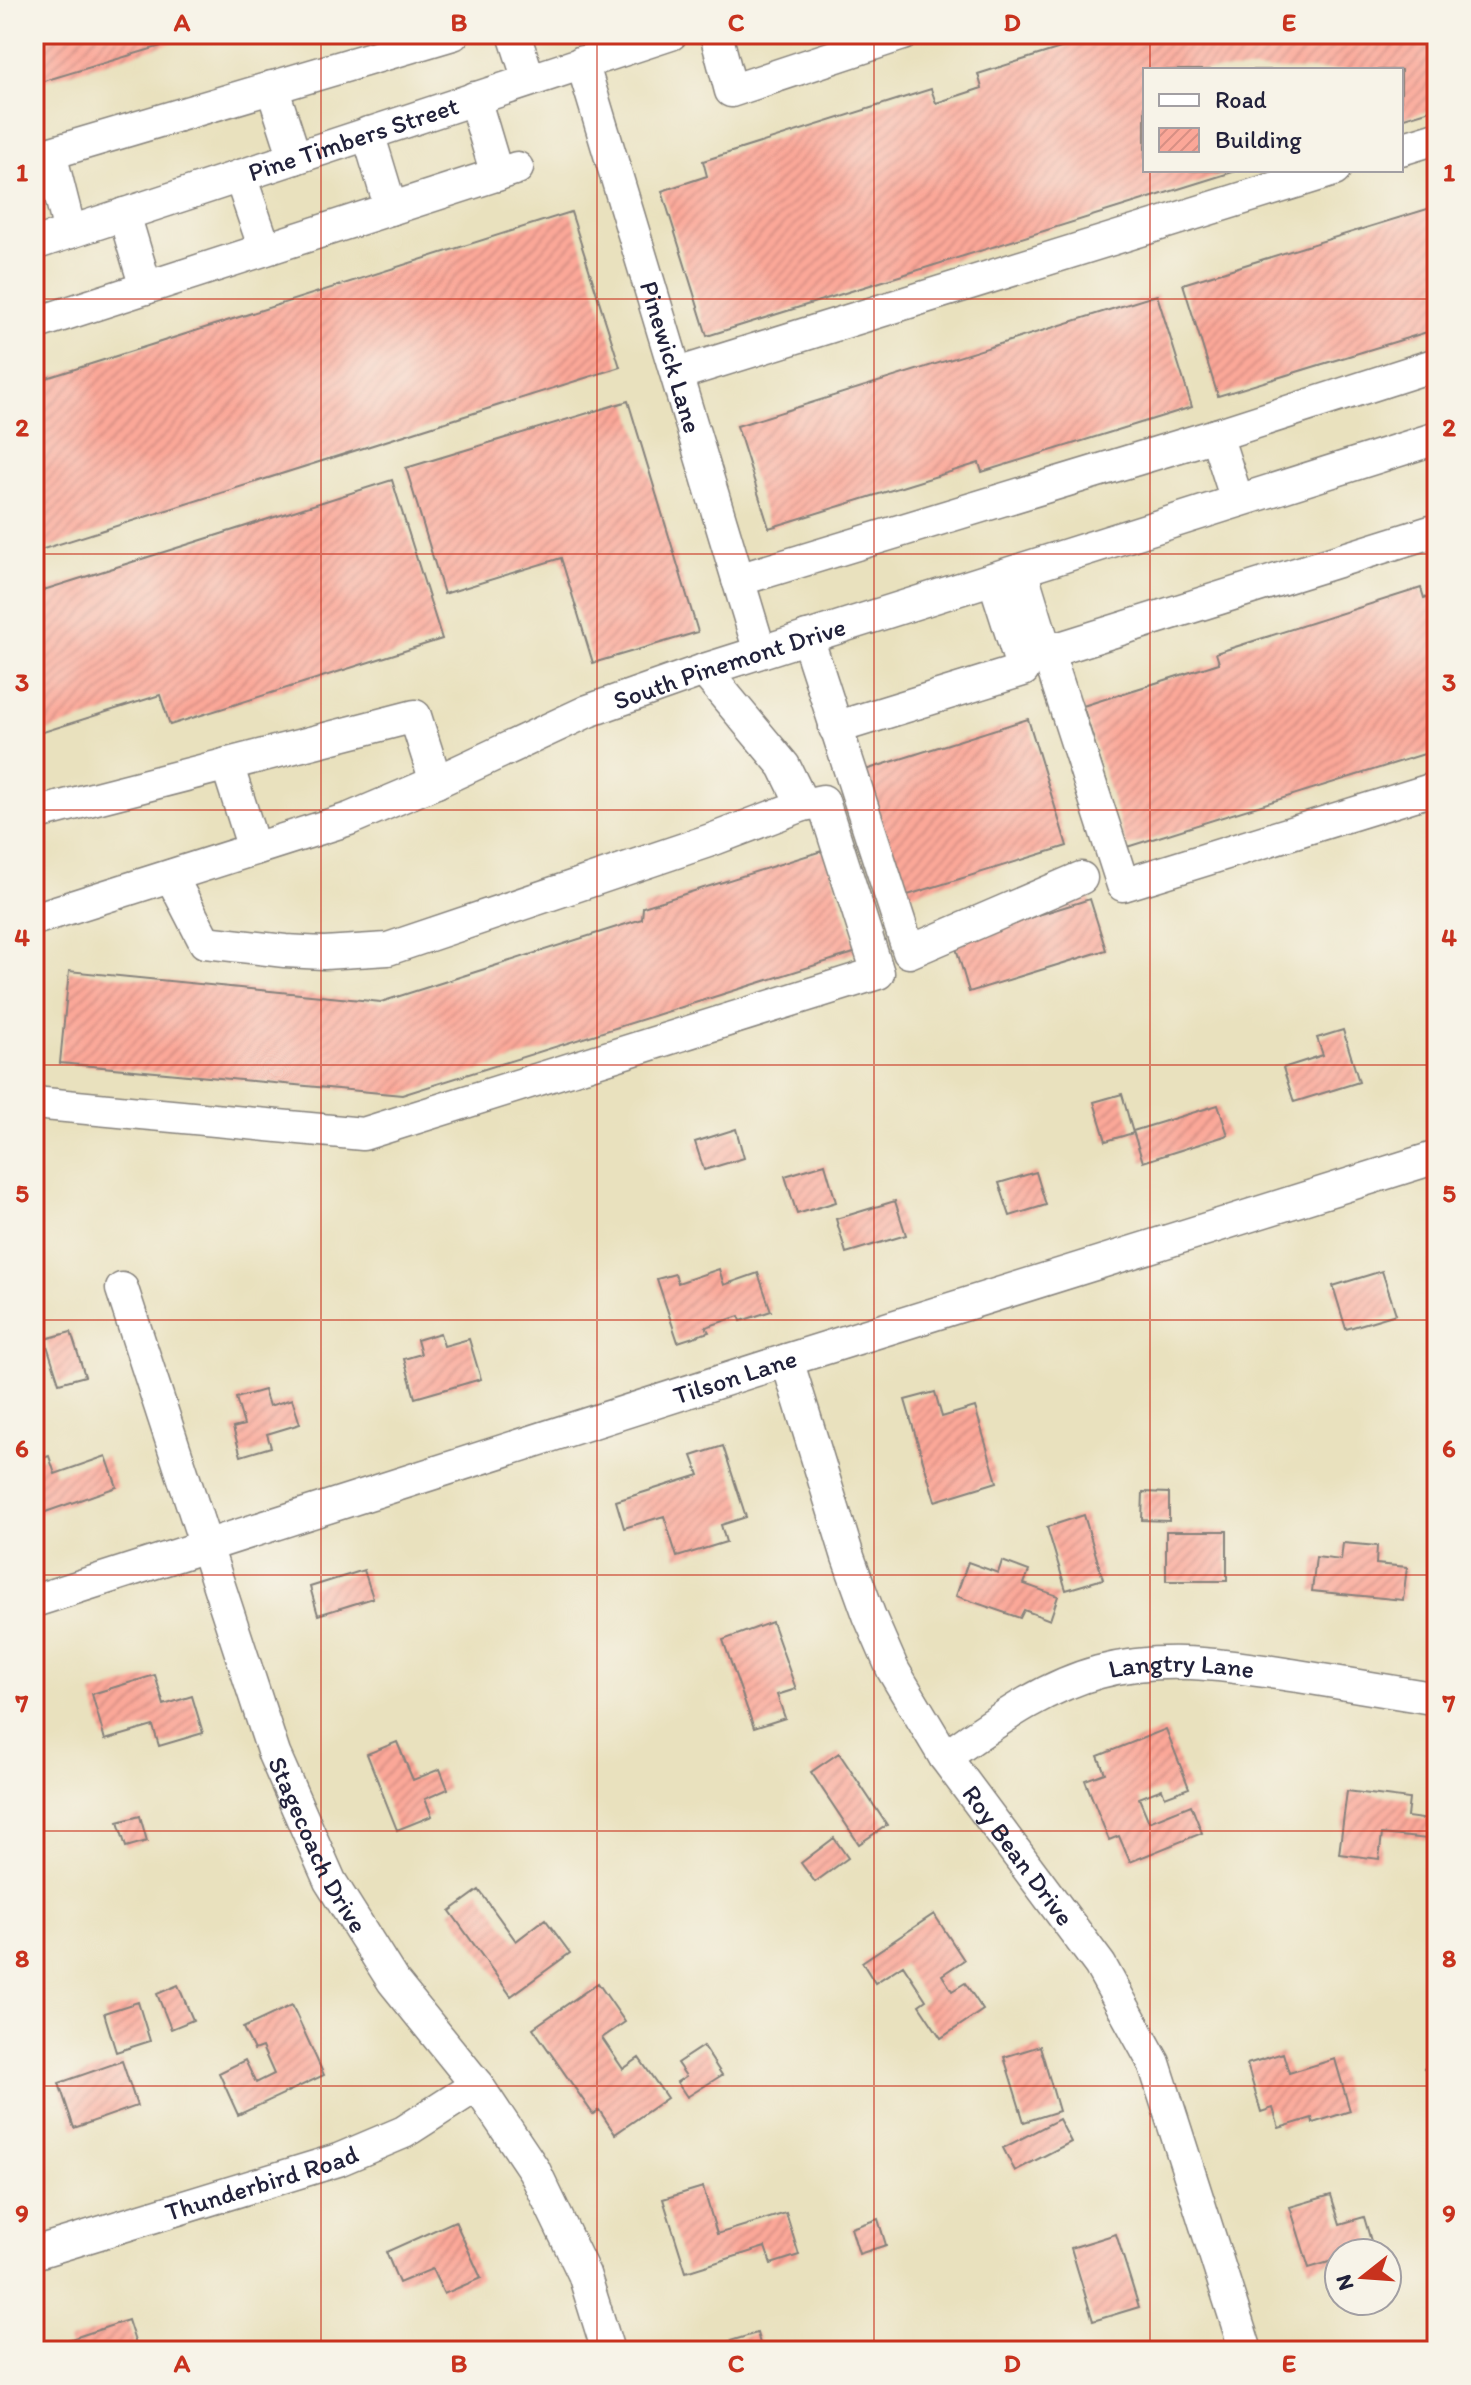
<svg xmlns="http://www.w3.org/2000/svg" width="1471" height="2385" font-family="Itim,sans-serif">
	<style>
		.building { fill: url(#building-hatch) }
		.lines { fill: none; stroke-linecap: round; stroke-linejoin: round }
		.minor-casing { stroke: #86827c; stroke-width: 35 }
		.minor { stroke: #fff; stroke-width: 32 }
		.grid { fill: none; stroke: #c8321e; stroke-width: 2; stroke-opacity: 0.55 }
		.labels { text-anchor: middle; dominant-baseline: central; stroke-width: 6; stroke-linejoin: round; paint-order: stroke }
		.street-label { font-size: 26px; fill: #22223b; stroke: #f7f3e8 }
		.neatline { fill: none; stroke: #c8321e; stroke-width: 3 }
		.grid-label { font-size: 26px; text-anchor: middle; font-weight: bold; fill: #c8321e }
	</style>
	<defs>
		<pattern id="building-hatch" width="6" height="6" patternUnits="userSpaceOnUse" patternTransform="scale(2)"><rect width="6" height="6" fill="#fba798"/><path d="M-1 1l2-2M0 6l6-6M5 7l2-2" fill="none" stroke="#d78f84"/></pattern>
	</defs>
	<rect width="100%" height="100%" fill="#f7f3e8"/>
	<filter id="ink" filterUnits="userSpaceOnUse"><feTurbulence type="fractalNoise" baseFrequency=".0125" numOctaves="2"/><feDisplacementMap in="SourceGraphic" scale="16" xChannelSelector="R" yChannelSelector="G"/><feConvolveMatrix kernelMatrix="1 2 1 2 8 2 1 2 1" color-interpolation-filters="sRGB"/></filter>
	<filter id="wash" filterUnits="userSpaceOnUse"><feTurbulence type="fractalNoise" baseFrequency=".006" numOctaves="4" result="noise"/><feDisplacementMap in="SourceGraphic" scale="32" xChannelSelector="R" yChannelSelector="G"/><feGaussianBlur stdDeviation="1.8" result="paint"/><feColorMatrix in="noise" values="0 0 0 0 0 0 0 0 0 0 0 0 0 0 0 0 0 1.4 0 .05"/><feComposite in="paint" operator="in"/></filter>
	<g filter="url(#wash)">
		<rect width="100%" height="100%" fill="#e9e1be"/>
		<g id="blocks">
			<!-- building -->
			<path class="building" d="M34,34H198V35L34,84Z
				M1105,34H1437V108L1401,119V70H1145V170L1236,171L707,336L662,191L707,176L703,161L931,89L936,103L982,88L978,74Z
				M1437,206V329L1218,396L1183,284Z
				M571,212L620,367L34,552V382Z
				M1157,295L1192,407L982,472L979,463L769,528L737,426Z
				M628,401L698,632L593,663L561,558L444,594L406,468Z
				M392,480L442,639L170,725L160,695L34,735V593Z
				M1421,588L1424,598L1437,594V750L1127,847L1083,706L1219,663L1216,653Z
				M1028,719L1067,846L898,898L859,772Z
				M825,850L857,952L402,1095L60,1063L69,971L381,1002L642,919L643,907Z
				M1090,899L1106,950L969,992L954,941Z
				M1343,1030L1359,1082L1294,1102L1283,1068L1323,1055L1317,1038Z
				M1122,1094L1133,1133L1106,1141L1094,1102Z
				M1218,1105L1228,1135L1143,1162L1133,1131Z
				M736,1129L744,1158L704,1170L695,1142Z
				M825,1164L836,1202L797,1214L785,1176Z
				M1036,1172L1046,1205L1010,1216L999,1183Z
				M895,1201L906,1235L846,1253L836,1219Z
				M719,1269L724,1285L758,1273L771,1311L741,1321L739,1316L706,1327L709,1332L678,1342L657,1279L675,1274L678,1283Z
				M1382,1271L1396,1314L1346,1329L1333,1286Z
				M71,1332L85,1376L59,1383L45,1339Z
				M440,1333L444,1346L469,1339L481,1379L415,1398L404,1359L421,1354L417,1340Z
				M264,1390L269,1406L292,1399L300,1424L267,1434L271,1447L241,1456L233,1428L244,1425L236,1398Z
				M935,1392L942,1417L975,1407L997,1482L935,1501L905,1400Z
				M723,1446L746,1517L721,1525L726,1542L677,1557L664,1516L624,1528L616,1501L699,1475L692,1456Z
				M49,1456L55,1474L106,1456L117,1487L34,1516V1461Z
				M1143,1492L1169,1493V1521L1142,1520Z
				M1084,1515L1103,1579L1066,1590L1047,1527Z
				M1166,1531H1227V1581H1166Z
				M1343,1543L1377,1546L1376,1564L1407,1567L1403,1600L1312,1591L1316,1557L1341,1560Z
				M1002,1561L1029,1571L1024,1584L1058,1596L1050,1620L1024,1610L1020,1618L956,1596L968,1562L998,1573Z
				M364,1570L373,1598L318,1615L310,1587Z
				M772,1622L796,1689L777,1695L785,1718L754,1728L723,1640Z
				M155,1675L164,1705L192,1696L203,1733L159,1746L153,1726L105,1740L92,1694Z
				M1166,1729L1189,1788L1165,1797L1162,1789L1139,1798L1149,1822L1191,1805L1202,1833L1130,1862L1119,1836L1109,1840L1085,1780L1105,1773L1098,1756Z
				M397,1742L413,1780L440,1769L448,1789L425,1799L432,1816L397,1830L367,1754Z
				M839,1753L887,1825L859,1844L811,1772Z
				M1347,1791L1409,1799L1407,1817L1430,1820L1427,1839L1382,1834L1379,1859L1339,1854Z
				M140,1816L147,1841L126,1847L118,1822Z
				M834,1838L848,1858L815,1882L801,1863Z
				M479,1890L516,1941L545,1919L570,1953L511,1996L450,1911Z
				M934,1914L964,1960L942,1975L952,1991L965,1983L983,2010L941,2038L919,2005L926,2000L903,1965L875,1983L862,1962Z
				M598,1983L625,2022L602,2038L623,2069L639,2058L667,2098L615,2134L599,2110L593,2114L533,2028Z
				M178,1985L193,2020L171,2029L157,1994Z
				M138,2002L150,2041L116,2052L104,2013Z
				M292,2005L324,2075L238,2115L219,2073L245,2060L256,2083L274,2074L262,2047L254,2050L243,2028Z
				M703,2046L722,2075L687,2097L677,2082L686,2076L677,2063Z
				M1040,2046L1059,2111L1024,2122L1004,2057Z
				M1283,2053L1289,2073L1335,2059L1350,2111L1313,2123L1312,2118L1279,2128L1273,2108L1261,2112L1247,2064Z
				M1437,2054V2080L1424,2069Z
				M122,2061L137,2106L74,2128L59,2083Z
				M1059,2119L1071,2142L1015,2171L1003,2148Z
				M703,2187L717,2234L786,2213L799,2255L771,2264L765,2247L686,2272L663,2199Z
				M1331,2195L1340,2224L1364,2217L1373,2248L1357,2253H1339V2259L1309,2268L1290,2207Z
				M878,2219L886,2245L859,2254L851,2228Z
				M455,2221L481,2278L444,2294L432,2269L399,2283L386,2252Z
				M1116,2234L1139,2307L1093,2321L1071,2248Z
				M128,2320L138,2351H71L68,2340Z
				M757,2333L762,2351H700V2350Z"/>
		</g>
	</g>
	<g filter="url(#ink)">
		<use href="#blocks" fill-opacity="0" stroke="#86827c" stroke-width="2"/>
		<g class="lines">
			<!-- minor casing -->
			<g class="minor-casing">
				<g id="minor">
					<path d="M514,34L529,80"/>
					<path d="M716,34L731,91L903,34"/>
					<path id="s1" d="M582,62L760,652"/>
					<path d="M272,87L295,158"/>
					<path d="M474,98L497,175"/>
					<path d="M368,133L391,209"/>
					<path d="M1401,149L1437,138"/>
					<path d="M50,153L70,232"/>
					<path d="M34,158L453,34"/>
					<path d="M240,176L265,249"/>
					<path d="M124,214L146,288"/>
					<path id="s2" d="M34,244L671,34"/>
					<path d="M34,324L517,168"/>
					<path d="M677,374L1334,170"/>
					<path d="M1216,435L1237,500"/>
					<path d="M1021,570L1042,639L1046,647L1060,648L1437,530"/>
					<path d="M738,580L1216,435L1437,364"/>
					<path d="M807,637L909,952L1081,878"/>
					<path d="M1046,647L1123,885L1437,788"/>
					<path d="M704,670L784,766L803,805"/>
					<path d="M835,728L1023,670L994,579"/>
					<path d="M227,764L254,849"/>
					<path d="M34,814L415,716L436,782"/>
					<path id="s3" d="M34,919L349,819L436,782L588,711L704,670L1437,438"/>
					<path d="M34,1103L363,1134L878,973L823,801L803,805L714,839L388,949L324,953L285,951L205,942L171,876"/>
					<path id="s4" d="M122,1289L274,1754L330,1881L393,1981L477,2085L534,2170L584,2274L608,2351"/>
					<path id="s5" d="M787,1360L848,1557L869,1615L893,1670L945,1757L1100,1965L1154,2063L1246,2351"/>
					<path id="s6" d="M34,1601L787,1360L1437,1157"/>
					<path id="s7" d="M945,1757C993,1724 1042,1687 1099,1672C1166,1654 1231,1666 1298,1676C1345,1684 1391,1691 1437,1699"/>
					<path id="s8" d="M34,2253L338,2160L404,2132L477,2085"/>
				</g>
			</g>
			<!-- minor -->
			<use href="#minor" class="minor"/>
		</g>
	</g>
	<!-- grid -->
	<path class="grid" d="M321,34V2351M597,34V2351M874,34V2351M1150,34V70M1150,170V2351M34,299H1437M34,554H1437M34,810H1437M34,1065H1437M34,1320H1437M34,1575H1437M34,1831H1437M34,2086H1437"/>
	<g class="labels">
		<!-- street labels -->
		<g class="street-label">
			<text stroke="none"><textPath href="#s2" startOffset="336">Pine Timbers Street</textPath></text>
			<text stroke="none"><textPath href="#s1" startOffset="308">Pinewick Lane</textPath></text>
			<text stroke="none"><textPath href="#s3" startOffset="742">South Pinemont Drive</textPath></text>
			<text stroke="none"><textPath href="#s6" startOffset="736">Tilson Lane</textPath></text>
			<text stroke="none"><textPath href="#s7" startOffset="260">Langtry Lane</textPath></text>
			<text stroke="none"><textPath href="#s4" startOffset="590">Stagecoach Drive</textPath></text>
			<text stroke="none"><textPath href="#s5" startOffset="552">Roy Bean Drive</textPath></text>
			<text stroke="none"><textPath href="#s8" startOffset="238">Thunderbird Road</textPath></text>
		</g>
	</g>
	<!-- margin -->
	<rect width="1471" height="2385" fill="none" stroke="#f7f3e8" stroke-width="88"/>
	<!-- legend -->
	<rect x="1143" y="68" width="260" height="104" fill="#f7f3e8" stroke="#a29fa3" stroke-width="2"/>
	<rect x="1159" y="94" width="40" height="12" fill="#ffffff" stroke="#a29fa3" stroke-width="2"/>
	<text x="1215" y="108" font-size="24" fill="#22223b">Road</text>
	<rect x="1159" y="128" width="40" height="24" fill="url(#building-hatch)" stroke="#a29fa3" stroke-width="2"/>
	<text x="1215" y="148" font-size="24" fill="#22223b">Building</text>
	<!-- north arrow -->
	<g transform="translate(1363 2277) rotate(253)"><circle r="38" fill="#f7f3e8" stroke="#a29fa3" stroke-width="2"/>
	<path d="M0-6L14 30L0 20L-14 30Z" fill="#c8321e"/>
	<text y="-12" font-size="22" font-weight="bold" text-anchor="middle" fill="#22223b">N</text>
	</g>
	<rect x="44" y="44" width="1383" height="2297" class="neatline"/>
	<g class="grid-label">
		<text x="182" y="31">A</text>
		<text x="459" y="31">B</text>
		<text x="736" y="31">C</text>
		<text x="1012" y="31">D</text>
		<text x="1289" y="31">E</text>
		<text x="22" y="181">1</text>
		<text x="1449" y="181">1</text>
		<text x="22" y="436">2</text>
		<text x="1449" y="436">2</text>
		<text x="22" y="691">3</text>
		<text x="1449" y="691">3</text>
		<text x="22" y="946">4</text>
		<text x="1449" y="946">4</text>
		<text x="22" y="1202">5</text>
		<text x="1449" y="1202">5</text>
		<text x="22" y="1457">6</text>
		<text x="1449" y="1457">6</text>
		<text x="22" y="1712">7</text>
		<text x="1449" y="1712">7</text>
		<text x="22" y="1967">8</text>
		<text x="1449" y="1967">8</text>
		<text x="22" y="2222">9</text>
		<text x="1449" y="2222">9</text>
		<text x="182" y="2372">A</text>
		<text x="459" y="2372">B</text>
		<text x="736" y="2372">C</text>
		<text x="1012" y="2372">D</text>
		<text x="1289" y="2372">E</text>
	</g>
</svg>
